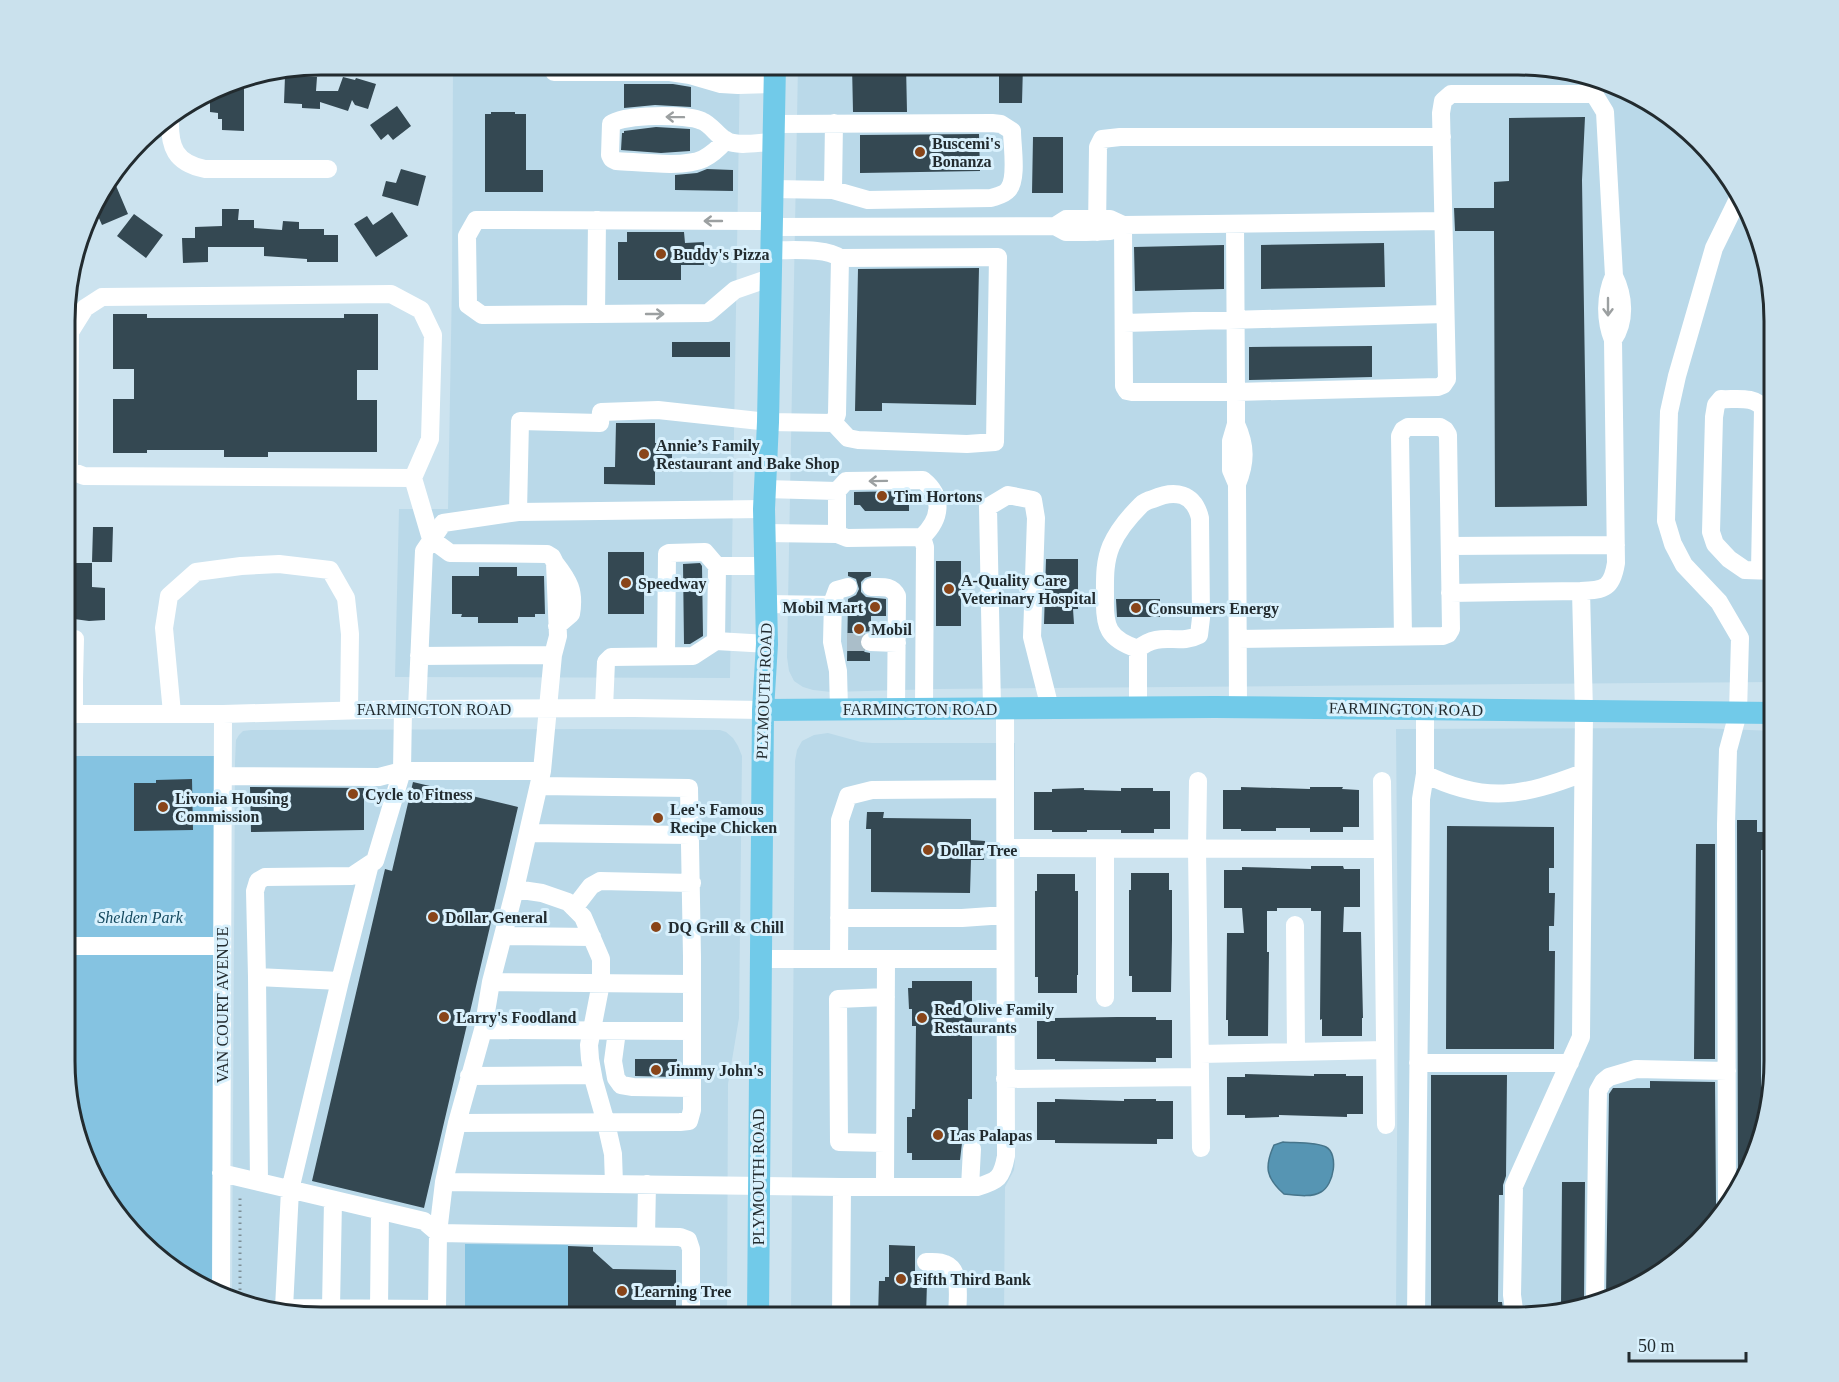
<svg xmlns="http://www.w3.org/2000/svg" width="1839" height="1382" font-family="Georgia,serif">
	<style>
		.built { fill: #bad9e9 }
		.green { fill: #85c3e1 }
		.water { fill: #5695b3; stroke: #46758b; stroke-width: 1.5 }
		.building { fill: #344852 }
		.lines { fill: none; stroke-linecap: round; stroke-linejoin: round }
		.minor-tunnel { stroke: #aabec9; stroke-width: 18; stroke-dasharray: 18 9; stroke-linecap: butt }
		.path { stroke: #7e8f97; stroke-width: 3; stroke-dasharray: 1.5 4.5; stroke-linecap: butt }
		.minor { stroke: #fff; stroke-width: 18 }
		.major { stroke: #71cae9; stroke-width: 22 }
		.oneway { stroke: #9ca0a1 }
		.poi-dot { fill: #894519; stroke: #d9f1fd; stroke-width: 2 }
		.labels { text-anchor: middle; dominant-baseline: central; stroke-width: 6; stroke-linejoin: round; paint-order: stroke }
		.poi-label { font-size: 16px; font-weight: bold; fill: #222b2f; stroke: #d9f1fd; text-anchor: start }
		.street-label { font-size: 16px; fill: #222b2f; stroke: #d9f1fd }
		.park-label { font-size: 16px; font-style: italic; fill: #13485e; stroke: #d9f1fd }
		.rim { fill: none; stroke: #222b2f; stroke-width: 3 }
	</style>
	<rect width="100%" height="100%" fill="#cce3ef"/>
	<!-- built -->
	<path class="built" d="M453,65H740L730,678L395,677L399,509H448L452,282Z
		M798,65H1534L1616,84L1687,128L1748,208L1774,321V682L936,689L831,692L813,690L803,687L794,681L789,671L787,657Z
		M1700,728L1774,731V1078L1755,1159L1711,1230L1631,1291L1518,1317H1396L1398,977L1396,729Z
		M599,729L720,730L726,732L733,738L738,746L742,756L739,1018L728,1084L727,1317H305L232,1300L235,762L236,740L239,735L243,731L251,730Z
		M828,733L861,742L872,743H1015V1158L1014,1170L1005,1187L1004,1317H791L795,761L797,750L802,741L814,735Z"/>
	<!-- green -->
	<path class="green" d="M66,756H215L213,1291L152,1254L91,1175L65,1078Z
		M465,1244L568,1245V1314H558V1317H465Z"/>
	<!-- water -->
	<path class="water" d="M1283,1142C1294,1143 1317,1142 1326,1147C1339,1154 1334,1185 1321,1192C1311,1198 1295,1195 1284,1194C1266,1178 1264,1167 1274,1145Z"/>
	<!-- building -->
	<path class="building" d="M852,65H906L907,112H853Z
		M1007,65H1023L1022,103H999V74H1007Z
		M285,76L317,77L316,91H338L343,77L355,80L356,78L376,84L368,109L355,105L352,100L348,111L320,102V109L302,108V104L284,103Z
		M244,77V131L222,130V119H218V113L210,112V94L238,78Z
		M624,84H673L691,87V107L655,105L624,108Z
		M397,106L411,126L393,140L388,134L381,140L370,125Z
		M491,112H515V114H526V170H543V192H485V114H491Z
		M1585,117L1582,180L1587,506L1495,507L1494,231H1455L1454,208H1494V182L1509,181V118Z
		M656,127L690,129V151L661,153L621,150L622,133H624V131Z
		M979,134L980,171L860,173V135Z
		M1033,137H1063V193H1032Z
		M401,169L426,176L418,206L382,196L386,181L396,183Z
		M707,169L733,170V191L675,190V175L697,173Z
		M114,181L128,214L102,225L94,207L99,193L106,184Z
		M222,209H239L238,220H254V228L282,230L283,221L299,222V229H324V235H338V262H307V259L264,256V247H208V262L183,263L182,238H195V227L222,226Z
		M392,212L408,236L376,257L354,224L367,216L373,225Z
		M134,214L163,235L146,258L117,236Z
		M627,232H684L685,243L704,242V265H681V280H618V242H627Z
		M1384,243L1385,287L1261,289V245Z
		M1224,245V289L1135,291L1134,247Z
		M979,268L976,405L882,403V411H855L858,269Z
		M113,314H147V318H344V314H378V370H357V400H377V452H268V457H224V450H147V453H113V399H134V369H113Z
		M672,342H730V357H672Z
		M1372,346V377L1249,380V347Z
		M616,423H655V443H669V448L672,451V464L669,466V472H655V485L604,484V467H615Z
		M909,491V511H865L860,505H854V492Z
		M93,527H113L112,562H92Z
		M608,552H644V614H608Z
		M1046,559H1078V609H1073L1074,624H1044Z
		M936,561H961V626H936Z
		M66,563H92V587L105,588V620L89,621L74,619V584H66Z
		M700,563L702,566L703,636L690,644H684L683,564Z
		M479,567H517V576H544L545,614H535V617H518V623H478V617H461L462,614H452V576H479Z
		M848,572H871V576L865,578L861,582V592L866,597L886,599V616H871V631L864,632L859,641L860,648L865,652L870,653V661H847L848,599L856,595L859,589L856,579L848,576Z
		M1116,599H1160V617H1117Z
		M192,779L193,830L134,831V783H156V780Z
		M413,782L518,807L424,1208L312,1181L385,869L392,871Z
		M250,787L364,788V830L251,832Z
		M1241,787L1310,789V787H1343L1342,789L1359,790V827H1343V832H1310V828H1276V831H1241V829H1223V790H1241Z
		M1084,788V790L1121,791V788H1153V791H1170V829H1154V833H1121V830H1087V832H1052V830H1034V792H1052V789Z
		M867,812H884L883,818L971,819V840L985,841L984,860H971L970,893L871,892V829H866Z
		M1737,820H1757V832H1764V850H1761V1135L1755,1159L1738,1186Z
		M1447,826L1554,827V868H1549V893H1555L1554,926H1549V951H1555L1554,1049H1446Z
		M1696,844H1715V1059H1694Z
		M1311,866H1343L1344,869H1360V907H1344L1343,932H1361L1363,1018H1362V1036H1322V1019L1320,1020L1321,911H1311V908H1277V911H1267V952H1269L1268,1036H1228V1020H1226L1227,933H1244L1242,908H1224V870H1242V867L1311,869Z
		M1131,873H1169V890H1172V940L1171,992H1132V976H1129V890H1131Z
		M1037,874H1075V891H1078V975H1077V993H1038V977H1035V891H1037Z
		M912,981H972V1099H968V1139L962,1143L960,1160H912V1153H907V1117H912V1109H915L916,1026H912V1009H909L908,988H912Z
		M1117,1017H1156V1020H1172V1058H1156V1062L1055,1061V1059H1037V1021H1055V1018Z
		M635,1059H677V1077L635,1076Z
		M1245,1074L1314,1076V1074H1346V1076H1363V1114H1347V1117L1279,1115V1117L1245,1118V1115H1227V1077H1245Z
		M1431,1075H1507L1506,1176L1503,1185V1195H1499L1498,1302H1502L1504,1317H1431Z
		M1650,1081L1715,1082L1716,1203L1718,1209L1722,1213L1711,1230L1631,1291L1606,1297L1609,1094L1613,1088H1650Z
		M1055,1099L1124,1101V1099H1156V1101H1173V1139H1157V1144L1055,1143V1140H1037V1102H1055Z
		M1562,1182H1585L1584,1302L1561,1307Z
		M889,1245L915,1246V1275H917V1282H927L926,1317H878L879,1281H885V1277H889Z
		M568,1246L593,1247V1251L613,1269L676,1270V1314H620V1308H594L593,1314H568Z"/>
	<g class="lines">
		<!-- minor-tunnel -->
		<path class="minor-tunnel" d="M847,642H870"/>
		<!-- path -->
		<path class="path" d="M240,1302V1194"/>
		<!-- minor -->
		<path class="minor" d="M554,72H670L690,75L721,84L738,85L774,84
			M170,118C169,147 175,163 205,169H328
			M726,140C719,148 713,154 703,159C684,168 639,162 616,161L612,159L610,155L611,124C623,114 687,114 702,121C712,125 717,136 727,141C739,147 760,142 773,142
			M772,189L833,190L868,200L991,198C997,196 1004,195 1008,190C1018,179 1012,146 1012,131L1001,124L992,123L773,124
			M833,190L834,123
			M1235,224L1236,392H1132L1127,391L1124,386L1123,225L1443,221
			M771,227L1055,226L1066,232H1086L1110,231L1123,225L1110,219H1066L1055,226
			M1097,232L1098,147L1102,139L1120,137H1442
			M770,278L735,290L708,313L482,315L468,305L467,236L476,220L771,221
			M596,314L597,220
			M1124,323L1445,314
			M834,423L848,438L858,440L967,444L995,442L998,257L840,258
			M1236,424C1246,446 1246,462 1237,484L1231,470V441L1236,424V392L1438,387L1443,385L1447,379L1441,113L1443,101L1451,94H1594L1605,112L1614,276
			M413,478L84,476L69,470L70,332L85,308L102,297L391,294L421,310L433,335L430,439L413,478L431,539L450,553L547,554L552,557L555,563L558,636L553,655L542,771L515,889L491,982L483,1030L457,1123L444,1182L842,1187H977C998,1181 1002,1178 1006,1156L1005,708
			M1237,484L1238,708
			M765,489L837,491
			M764,509L518,512L520,421L600,423L601,412L658,410L768,422L834,423L837,414L840,258C826,247 789,251 771,250
			M765,533L837,534L847,538L922,537C941,519 944,497 923,480L846,481L837,491V534
			M922,537L925,547L924,709
			M1450,546L1616,545
			M555,563C569,581 575,591 571,614L557,626
			M1760,570L1763,409C1756,395 1734,400 1721,399L1716,405L1714,417L1711,532L1715,544L1729,559L1745,570L1774,571
			M871,587C882,587 892,585 897,596L896,709
			M1450,593L1581,591
			M766,604L833,605
			M1238,639L1443,636L1448,634L1451,629L1448,435L1445,430L1440,427H1408L1403,430L1400,436L1403,637
			M716,641L767,644
			M870,642L897,643
			M1138,649C1108,639 1104,627 1105,597C1105,580 1104,563 1111,546C1117,532 1130,516 1141,505C1144,502 1149,500 1153,499C1175,489 1194,493 1200,518L1201,618L1199,635C1178,646 1161,630 1138,649V707
			M419,656L553,655
			M666,656L667,554L669,553L705,552L717,566
			M66,680H74V714
			M74,680L75,639
			M604,708L606,662L611,657L693,656L716,641L717,566H765
			M992,708L988,507L1008,495L1033,500L1036,518L1032,637L1050,708
			M417,709L424,551L443,523L518,512
			M839,709L838,671L832,642L833,601L837,590L848,587
			M172,713L164,628L169,596L196,572L241,566L279,564L330,570L346,598L350,634L349,709
			M66,714H223L403,709L634,708L763,710
			M1425,774C1485,804 1523,796 1583,773
			M223,776L379,777L402,771L403,709
			M1198,781L1197,849L1201,1148
			M1382,781L1386,1125
			M528,833L691,835
			M1005,848L1382,849
			M515,889L542,893L568,902L583,917L601,959V983L589,1045L590,1059L594,1081L606,1123L613,1154L614,1184
			M574,908L591,886L600,881L692,883
			M839,918H962L1005,915
			M1295,925L1296,1052
			M503,936L592,937
			M65,946H222
			M761,959H1005
			M839,959L840,820L848,796L872,790L1005,789
			M257,977L255,891L258,881L265,877L352,876L370,864
			M340,981L290,1190L284,1308L437,1309L438,1233L680,1237L688,1240L691,1249V1310
			M491,982L692,984
			M1105,998V849
			M483,1030L692,1031
			M617,1031L613,1061L616,1078L621,1085L633,1087L692,1088
			M1200,1054L1385,1050
			M1418,1063H1570
			M469,1076L593,1075
			M1005,1079L1200,1077
			M457,1123L680,1122L689,1121L692,1110V957L689,788L539,786
			M885,1143L839,1142L838,999L886,997
			M221,1173L259,1182
			M444,1182L438,1233L424,1221L259,1182L257,977L340,981L370,864L375,861L402,771H542
			M885,1186L886,959
			M970,1187L972,1149
			M1727,1203L1726,825L1728,750L1738,713L1740,638L1719,602L1684,565L1673,544L1666,521L1669,412L1677,376L1714,248L1739,197
			M646,1236L647,1184
			M926,1262C932,1262 940,1261 945,1264C963,1271 957,1302 957,1317
			M221,1296L223,714
			M1595,1299L1597,1143L1598,1091L1603,1082L1609,1077L1636,1069L1727,1071
			M331,1308L333,1200
			M379,1309L380,1211
			M841,1317L842,1187
			M1416,1317L1421,799L1425,774V709
			M1515,1317L1512,1295L1514,1186L1581,1037L1584,712L1581,591C1605,590 1612,588 1616,563L1613,340C1605,320 1605,296 1614,276C1624,296 1626,321 1613,340"/>
		<!-- major -->
		<path class="major" d="M763,710L1215,707L1774,713
			M758,1317L763,710L767,644L764,509L768,422L775,65"/>
	</g>
	<!-- one-way arrows -->
	<defs><path id="oneway-shaft" d="M-6 0H5M1.5-3L5.5 0L1.5 3" fill="none" stroke-width="1.6" stroke-linecap="round" stroke-linejoin="round" transform="scale(1.5)"/></defs>
	<g class="oneway">
		<use href="#oneway-shaft" transform="translate(675 117) rotate(-179)"/>
		<use href="#oneway-shaft" transform="translate(713 221) rotate(-180)"/>
		<use href="#oneway-shaft" transform="translate(1608 307) rotate(90)"/>
		<use href="#oneway-shaft" transform="translate(655 314)"/>
		<use href="#oneway-shaft" transform="translate(878 481) rotate(179)"/>
	</g>
	<!-- markers -->
	<g class="poi-dot">
		<circle cx="920" cy="152" r="6"/>
		<circle cx="661" cy="254" r="6"/>
		<circle cx="644" cy="454" r="6"/>
		<circle cx="882" cy="496" r="6"/>
		<circle cx="626" cy="583" r="6"/>
		<circle cx="949" cy="589" r="6"/>
		<circle cx="875" cy="607" r="6"/>
		<circle cx="1136" cy="608" r="6"/>
		<circle cx="859" cy="629" r="6"/>
		<circle cx="353" cy="794" r="6"/>
		<circle cx="163" cy="807" r="6"/>
		<circle cx="658" cy="818" r="6"/>
		<circle cx="928" cy="850" r="6"/>
		<circle cx="433" cy="917" r="6"/>
		<circle cx="656" cy="927" r="6"/>
		<circle cx="444" cy="1017" r="6"/>
		<circle cx="922" cy="1018" r="6"/>
		<circle cx="656" cy="1070" r="6"/>
		<circle cx="938" cy="1135" r="6"/>
		<circle cx="901" cy="1279" r="6"/>
		<circle cx="622" cy="1291" r="6"/>
	</g>
	<g class="labels">
		<!-- poi labels -->
		<g class="poi-label">
			<text x="932" y="143">Buscemi's<tspan x="932" dy="18">Bonanza</tspan></text>
			<text x="673" y="254">Buddy's Pizza</text>
			<text x="656" y="445">Annie’s Family<tspan x="656" dy="18">Restaurant and Bake Shop</tspan></text>
			<text x="894" y="496">Tim Hortons</text>
			<text x="961" y="580">A-Quality Care<tspan x="961" dy="18">Veterinary Hospital</tspan></text>
			<text x="638" y="583">Speedway</text>
			<text x="863" y="607" text-anchor="end">Mobil Mart</text>
			<text x="1148" y="608">Consumers Energy</text>
			<text x="871" y="629">Mobil</text>
			<text x="365" y="794">Cycle to Fitness</text>
			<text x="175" y="798">Livonia Housing<tspan x="175" dy="18">Commission</tspan></text>
			<text x="670" y="809">Lee's Famous<tspan x="670" dy="18">Recipe Chicken</tspan></text>
			<text x="940" y="850">Dollar Tree</text>
			<text x="445" y="917">Dollar General</text>
			<text x="668" y="927">DQ Grill &amp; Chill</text>
			<text x="934" y="1009">Red Olive Family<tspan x="934" dy="18">Restaurants</tspan></text>
			<text x="456" y="1017">Larry's Foodland</text>
			<text x="668" y="1070">Jimmy John's</text>
			<text x="950" y="1135">Las Palapas</text>
			<text x="913" y="1279">Fifth Third Bank</text>
			<text x="634" y="1291">Learning Tree</text>
		</g>
		<!-- street labels -->
		<g class="street-label">
			<text transform="translate(764 691) rotate(-88)">PLYMOUTH ROAD</text>
			<text x="434" y="709">FARMINGTON ROAD</text>
			<text x="920" y="709">FARMINGTON ROAD</text>
			<text transform="translate(1406 709) rotate(1)">FARMINGTON ROAD</text>
			<text transform="translate(222 1005) rotate(-90)">VAN COURT AVENUE</text>
			<text transform="translate(758 1177) rotate(-90)">PLYMOUTH ROAD</text>
		</g>
		<!-- park labels -->
		<g class="park-label">
			<text x="140" y="917">Shelden Park</text>
		</g>
	</g>
	<!-- crop -->
	<path d="M0 0H1839V1382H0ZM321 75H1518A246 246 0 0 1 1764 321V1061A246 246 0 0 1 1518 1307H321A246 246 0 0 1 75 1061V321A246 246 0 0 1 321 75Z" fill="#cae1ed" fill-rule="evenodd"/>
	<path class="rim" d="M321 75H1518A246 246 0 0 1 1764 321V1061A246 246 0 0 1 1518 1307H321A246 246 0 0 1 75 1061V321A246 246 0 0 1 321 75Z"/>
	<!-- scale -->
	<path d="M1629 1352v9h117v-9" fill="none" stroke="#222b2f" stroke-width="3"/>
	<text x="1638" y="1352" font-size="18" fill="#222b2f" stroke="#d9f1fd" stroke-width="4.5" paint-order="stroke">50 m</text>
</svg>
